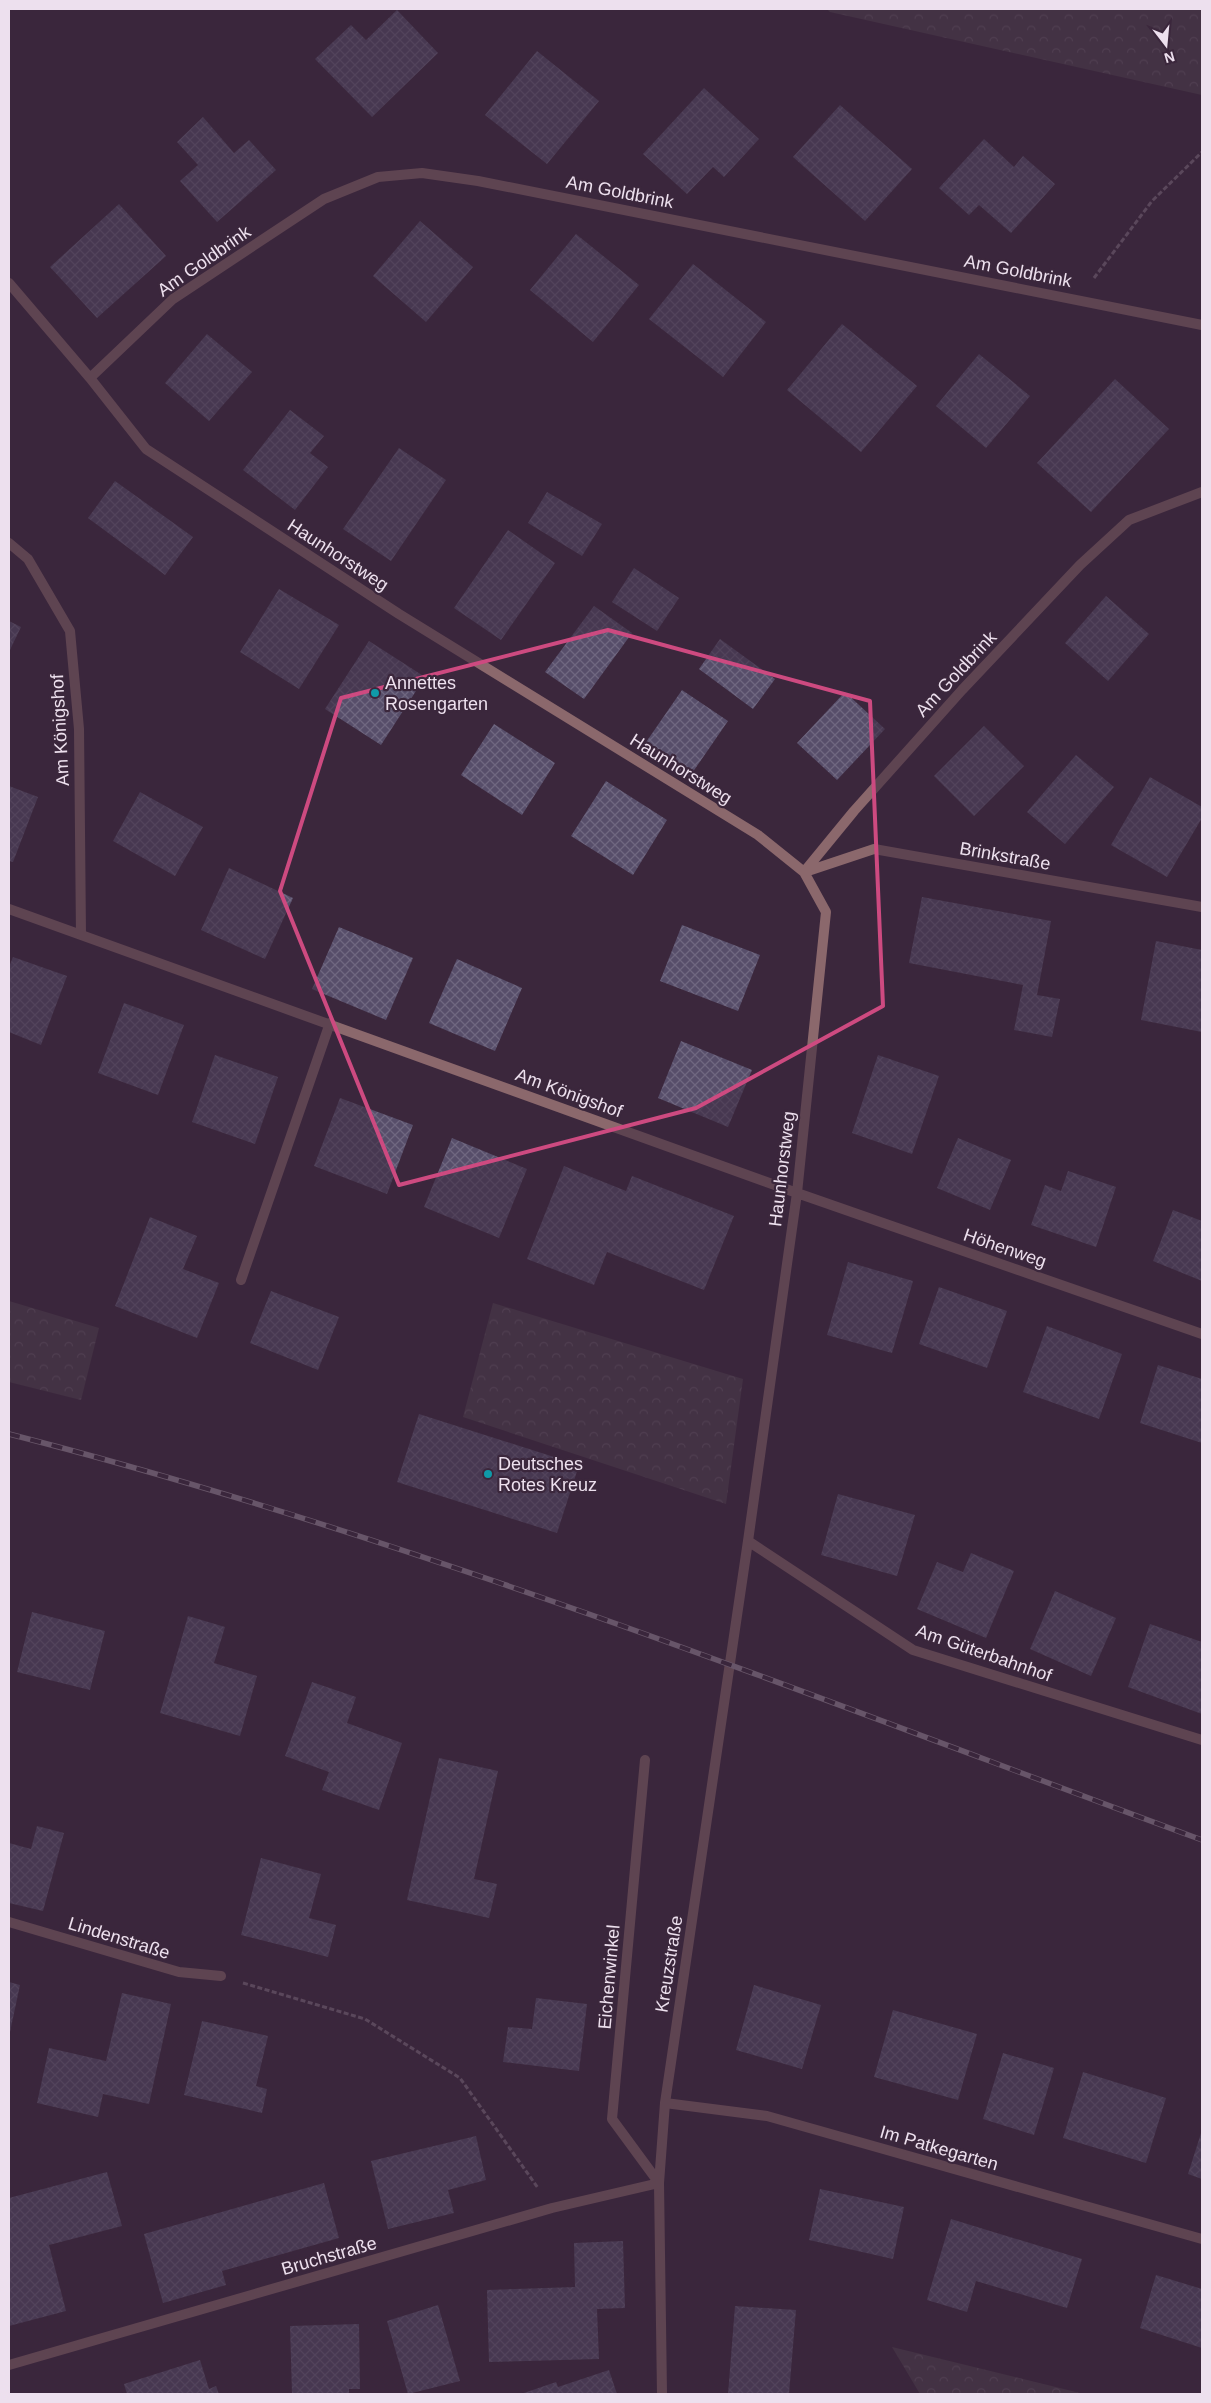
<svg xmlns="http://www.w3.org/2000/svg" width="1211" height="2403" font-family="Arial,sans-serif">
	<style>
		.forest { fill: url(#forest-crowns) }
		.building { fill: url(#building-cross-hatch) }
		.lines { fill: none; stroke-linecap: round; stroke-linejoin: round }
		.path { stroke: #817082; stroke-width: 3; stroke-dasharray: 5 2.5; stroke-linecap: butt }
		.service { stroke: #8b686c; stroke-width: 10 }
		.minor { stroke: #8b686c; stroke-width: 10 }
		.rail-casing { stroke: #9e8e9f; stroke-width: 5.5 }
		.rail { stroke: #3b273c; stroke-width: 4; stroke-dasharray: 11; stroke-linecap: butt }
		.marked { fill: none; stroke: #cd4a80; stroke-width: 4; stroke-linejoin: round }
		.culture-dot { fill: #0f9aa8; stroke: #3b273c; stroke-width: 2 }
		.labels { text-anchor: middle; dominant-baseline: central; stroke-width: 4.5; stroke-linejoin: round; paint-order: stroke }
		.street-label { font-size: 18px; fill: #ede0ee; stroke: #3b273c }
		.poi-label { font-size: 18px; fill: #ede0ee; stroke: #3b273c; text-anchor: start }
	</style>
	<defs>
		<pattern id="forest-crowns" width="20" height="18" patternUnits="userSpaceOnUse" patternTransform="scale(1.25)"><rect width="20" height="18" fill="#4f414f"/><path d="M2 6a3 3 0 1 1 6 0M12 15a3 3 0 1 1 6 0" fill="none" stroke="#695c69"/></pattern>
		<pattern id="building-cross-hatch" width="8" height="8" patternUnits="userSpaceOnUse" patternTransform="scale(1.25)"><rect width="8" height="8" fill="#574e6a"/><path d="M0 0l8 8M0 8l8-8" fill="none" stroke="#6f6780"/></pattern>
	</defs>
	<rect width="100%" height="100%" fill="#3b273c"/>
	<!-- forest -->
	<path class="forest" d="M827,9H1202V95L830,12Z
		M9,1301L99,1328L81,1400L9,1382Z
		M493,1303L743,1379L726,1504L463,1417Z
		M892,2347L1084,2394H920Z"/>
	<!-- building -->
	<path class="building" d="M397,10L438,53L372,117L315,59L351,25L366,40Z
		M537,51L599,101L547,164L485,115Z
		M704,88L759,139L724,177L713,167L687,194L643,154Z
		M840,105L912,169L865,221L793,157Z
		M203,117L234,153L249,140L276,170L217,222L180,181L198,165L177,142Z
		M984,139L1014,167L1023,156L1055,184L1011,233L979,205L969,215L939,188Z
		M119,204L166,256L97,318L50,267Z
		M420,221L473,267L426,322L373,276Z
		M576,234L639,285L593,342L530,290Z
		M693,264L766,322L723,377L649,319Z
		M842,324L917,386L861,452L787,390Z
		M207,334L252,372L209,421L165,383Z
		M979,354L1030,396L986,448L936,406Z
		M1115,379L1169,429L1091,512L1037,463Z
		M290,410L324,436L310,453L328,467L295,510L243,470Z
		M399,448L446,480L391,561L343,529Z
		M115,481L193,537L165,575L88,518Z
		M547,492L602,524L582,556L528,523Z
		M508,530L555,563L501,640L454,608Z
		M634,568L679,598L657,631L612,602Z
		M279,589L339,625L299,689L240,652Z
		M1106,596L1149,634L1108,681L1065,643Z
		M594,606L632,633L584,699L545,672Z
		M9,621L21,627L9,652Z
		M720,639L775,679L753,709L699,669Z
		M369,641L425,677L381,745L325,709Z
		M682,690L728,721L688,779L642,748Z
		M845,692L885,729L837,780L797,743Z
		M494,724L555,763L522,815L461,775Z
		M984,726L1024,766L974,816L934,776Z
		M1076,755L1114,787L1065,844L1027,812Z
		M1150,777L1202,807V818L1167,877L1111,845Z
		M606,781L667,820L633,875L571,836Z
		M9,786L38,797L13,862L9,861Z
		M140,792L203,827L175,876L113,841Z
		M229,868L293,898L265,959L201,930Z
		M922,897L1051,921L1037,995L1060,999L1052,1037L1014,1030L1023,985L909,963Z
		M682,925L760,955L738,1011L660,981Z
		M339,927L413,958L386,1020L312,989Z
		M1156,941L1202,950V1032L1141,1020Z
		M13,957L67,976L41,1045L9,1032V967Z
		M457,959L522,988L495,1051L429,1023Z
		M124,1003L184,1025L158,1095L98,1073Z
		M681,1041L752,1070L728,1127L658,1098Z
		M215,1055L278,1077L255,1144L192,1122Z
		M878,1055L939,1076L912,1154L852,1133Z
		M340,1098L413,1125L387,1194L314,1166Z
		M452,1138L527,1169L499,1238L424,1207Z
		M958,1138L1011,1160L990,1210L937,1188Z
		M564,1166L626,1191L632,1176L734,1216L704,1290L607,1252L594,1285L527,1259Z
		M1068,1171L1116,1187L1096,1247L1031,1225L1045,1185L1061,1191Z
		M1173,1210L1202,1221V1281L1153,1261Z
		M150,1217L197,1236L183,1269L219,1283L197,1338L115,1306Z
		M848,1262L913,1281L892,1353L827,1335Z
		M939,1287L1007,1311L987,1368L919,1344Z
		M271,1291L339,1317L318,1370L250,1343Z
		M1047,1326L1122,1354L1099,1419L1023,1392Z
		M1158,1365L1202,1379V1443L1140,1423Z
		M419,1414L579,1465L557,1533L397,1482Z
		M838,1494L915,1515L897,1576L821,1555Z
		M971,1553L1014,1571L986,1638L917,1609L937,1562L963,1572Z
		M1055,1591L1116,1618L1091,1676L1030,1649Z
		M32,1612L105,1631L90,1690L17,1672Z
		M188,1616L225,1627L214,1663L257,1676L240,1736L160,1713Z
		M1150,1624L1202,1642V1714L1128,1687Z
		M312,1682L356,1697L347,1723L402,1743L379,1810L322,1790L329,1772L285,1756Z
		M439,1758L498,1771L474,1879L497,1884L489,1918L407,1900Z
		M37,1826L64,1833L43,1911L9,1903V1843L31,1849Z
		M261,1858L321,1874L309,1918L336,1925L328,1957L241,1935Z
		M9,1982L20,1985L10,2032H9Z
		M754,1985L821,2005L802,2069L736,2050Z
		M122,1993L171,2004L149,2104L103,2094L98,2117L37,2103L49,2048L106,2061Z
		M536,1998L587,2004L579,2071L503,2062L508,2027L532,2029Z
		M893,2010L977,2034L958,2100L874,2077Z
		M202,2021L268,2036L256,2086L267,2089L262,2113L184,2095Z
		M1003,2053L1054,2068L1034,2135L983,2119Z
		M1083,2072L1166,2098L1146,2163L1063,2138Z
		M1202,2130V2179L1188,2174Z
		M476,2136L486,2180L448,2190L454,2213L388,2229L371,2161Z
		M107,2172L122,2226L49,2245L66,2311L9,2326V2198Z
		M324,2183L339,2238L222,2271L226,2285L163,2303L144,2234Z
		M820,2189L904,2207L893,2259L809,2240Z
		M951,2219L1082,2259L1067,2308L976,2281L967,2312L927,2300Z
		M623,2241L625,2308L597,2309L599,2359L489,2362L487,2290L575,2287L574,2243Z
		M1156,2275L1202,2289V2348L1140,2328Z
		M438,2305L460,2381L408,2394L387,2321Z
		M735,2306L796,2310L789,2394H728Z
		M359,2324L360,2389H349V2394H292L290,2326Z
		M200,2360L209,2389L216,2386L219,2394H127L124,2384Z
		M609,2370L617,2394H521L556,2382L558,2387Z"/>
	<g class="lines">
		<!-- path -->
		<path class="path" d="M1094,278L1152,201L1202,152
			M243,1983L365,2019L460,2078L538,2188"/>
		<!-- service -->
		<path class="service" d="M241,1280L330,1023"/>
		<!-- minor -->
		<path class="minor" d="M9,283L90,378L146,449L399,614L758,835L804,872L826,912L797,1193L748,1541L665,2103L659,2183L662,2394
			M90,378L173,299L324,199L378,177L422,173L478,181L1202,325
			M9,543L28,559L70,631L79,729L81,935
			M804,872L854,811L962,690L1080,565L1129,520L1202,492
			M805,872L874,849L1202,907
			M9,909L797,1193L1202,1334
			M748,1541L913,1650L1202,1740
			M9,1922L179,1972L221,1976
			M665,2103L767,2116L1202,2239
			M9,2365L552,2208L659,2183L612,2119L645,1760"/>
		<!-- rail casing -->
		<g class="rail-casing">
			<path id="rail" d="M9,1434C416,1538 808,1695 1202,1840"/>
		</g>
		<!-- rail -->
		<use href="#rail" class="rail"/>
	</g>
	<!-- marked area -->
	<path d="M0 0H1211V2403H0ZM608,630L870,701L883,1006L696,1108L399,1185L280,891L341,698Z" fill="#3b273c" fill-opacity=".55" fill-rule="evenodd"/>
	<path class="marked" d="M608,630L870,701L883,1006L696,1108L399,1185L280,891L341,698Z"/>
	<!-- markers -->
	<g class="culture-dot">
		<circle cx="375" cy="693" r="5"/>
		<circle cx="488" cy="1474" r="5"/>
	</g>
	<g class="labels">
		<!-- street labels -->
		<g class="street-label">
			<text transform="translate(620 192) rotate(11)">Am Goldbrink</text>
			<text transform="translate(204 261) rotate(-35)">Am Goldbrink</text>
			<text transform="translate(1018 271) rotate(11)">Am Goldbrink</text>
			<text transform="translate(338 555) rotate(33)">Haunhorstweg</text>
			<text transform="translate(956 674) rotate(-47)">Am Goldbrink</text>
			<text transform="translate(60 730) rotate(-93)">Am Königshof</text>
			<text transform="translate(681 769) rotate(32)">Haunhorstweg</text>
			<text transform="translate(1005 856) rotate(10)">Brinkstraße</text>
			<text transform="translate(569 1093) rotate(20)">Am Königshof</text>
			<text transform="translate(782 1169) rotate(-83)">Haunhorstweg</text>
			<text transform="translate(1005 1248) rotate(19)">Höhenweg</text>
			<text transform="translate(984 1653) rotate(19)">Am Güterbahnhof</text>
			<text transform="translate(119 1938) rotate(17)">Lindenstraße</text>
			<text transform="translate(669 1964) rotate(-81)">Kreuzstraße</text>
			<text transform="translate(609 1977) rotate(-85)">Eichenwinkel</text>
			<text transform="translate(939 2148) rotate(16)">Im Patkegarten</text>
			<text transform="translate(329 2256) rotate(-16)">Bruchstraße</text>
		</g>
		<!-- poi labels -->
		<g class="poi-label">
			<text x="385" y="683">Annettes<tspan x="385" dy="21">Rosengarten</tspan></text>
			<text x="498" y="1464">Deutsches<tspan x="498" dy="21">Rotes Kreuz</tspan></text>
		</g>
	</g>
	<!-- border -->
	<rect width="1211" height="2403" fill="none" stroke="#ede0ee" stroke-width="20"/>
	<!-- north arrow -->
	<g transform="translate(1166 45) rotate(164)" stroke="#3b273c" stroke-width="4" paint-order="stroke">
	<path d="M0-4L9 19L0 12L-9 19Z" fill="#ede0ee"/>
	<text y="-8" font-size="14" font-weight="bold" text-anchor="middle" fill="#ede0ee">N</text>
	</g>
</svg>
